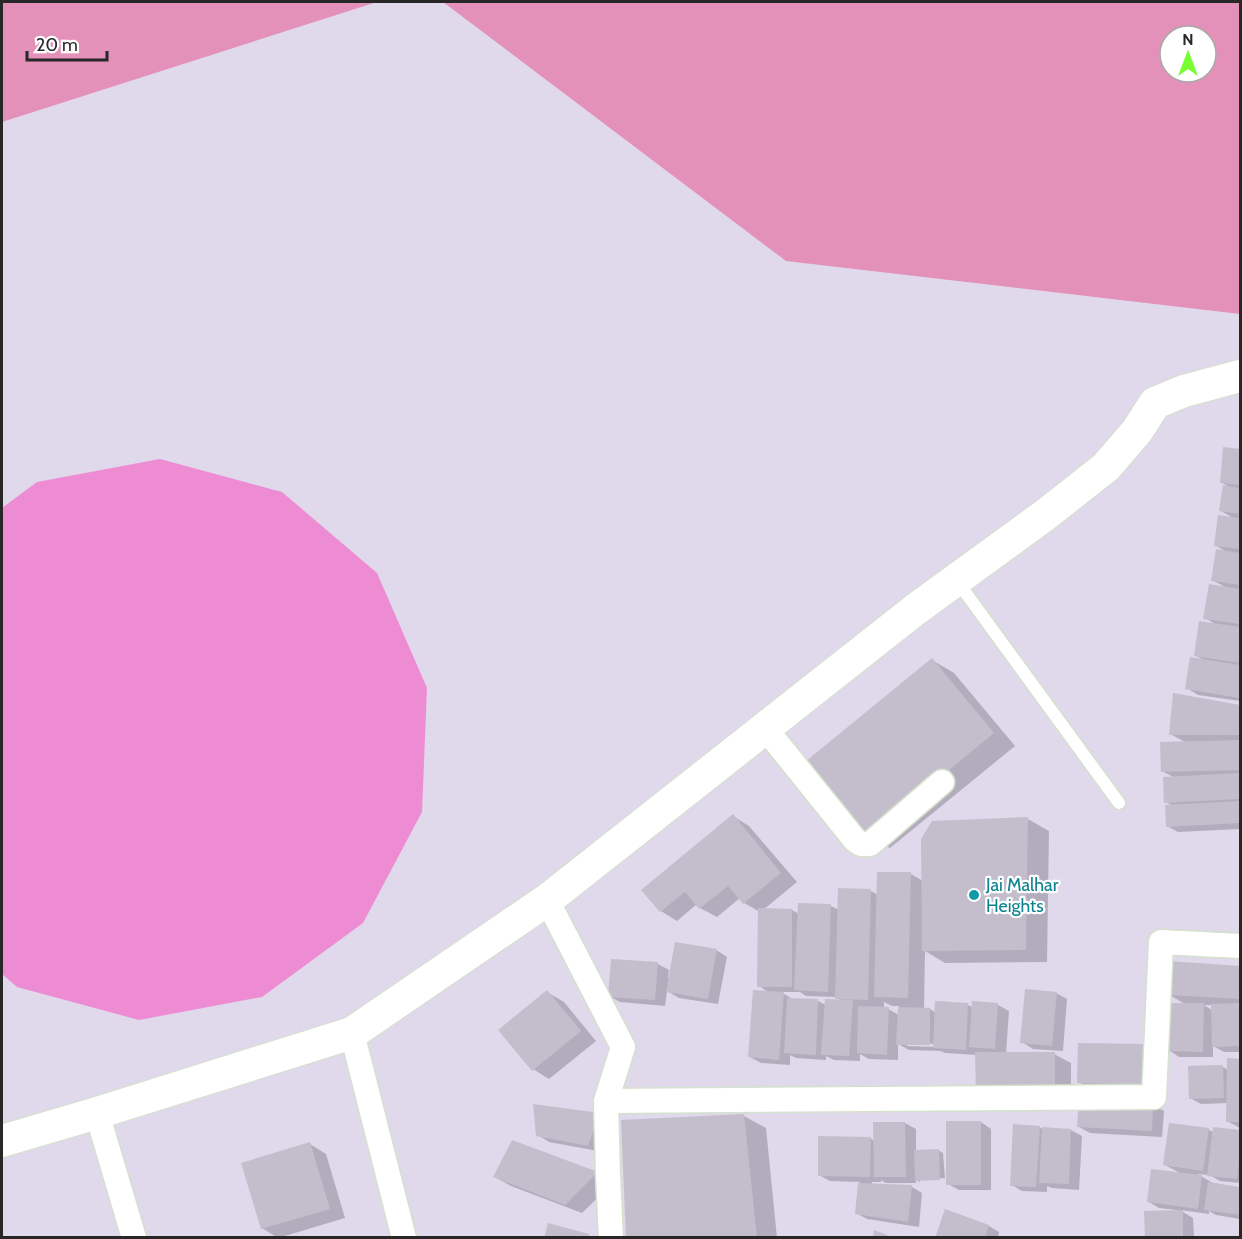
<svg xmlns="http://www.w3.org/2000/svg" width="1242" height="1239" font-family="Cabin,sans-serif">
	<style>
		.green { fill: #e491ba; fill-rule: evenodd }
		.pitch { fill: #ed8cd3 }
		.shadow { fill: #0003; fill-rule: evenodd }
		.building { fill: #c4bdcc }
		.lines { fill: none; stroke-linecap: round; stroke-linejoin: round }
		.service-casing { stroke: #d4e1cd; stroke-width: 15 }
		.minor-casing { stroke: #d4e1cd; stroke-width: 27 }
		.tertiary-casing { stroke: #d4e1cd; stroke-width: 34 }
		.service { stroke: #fff; stroke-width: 12 }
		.minor { stroke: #fff; stroke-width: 24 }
		.tertiary { stroke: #fff; stroke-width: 32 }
		.culture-dot { fill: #0f9aa8; stroke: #fff; stroke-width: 2 }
		.labels { text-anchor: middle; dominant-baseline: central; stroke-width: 4.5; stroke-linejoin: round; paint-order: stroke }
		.culture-label { font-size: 18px; fill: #0d838f; stroke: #fff; text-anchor: start }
	</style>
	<rect width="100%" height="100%" fill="#e0d8eb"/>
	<!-- green -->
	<path class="green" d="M2,2H377L2,122Z
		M443,2H1240V314L786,261ZM1170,36H1206V72H1170Z"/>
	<!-- pitch -->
	<path class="pitch" d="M160,459L282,492L377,573L427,688L422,812L363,923L262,997L139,1020L17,987L2,974V508L37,482Z"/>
	<!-- shadow -->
	<path class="shadow" d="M1225,449L1240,451V701L1198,695L1187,688L1205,661L1195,655L1217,625L1205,618L1227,588L1212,580L1228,553L1215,545L1235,519L1221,511L1231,488L1221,482Z
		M932,660L954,673L1015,746L890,848L868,836Z
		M1174,695L1240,706V829L1178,832L1167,826L1173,806L1166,802L1175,778L1162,771L1185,742L1170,734Z
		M733,816L749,826L797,882L763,910H792L799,914V905L831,906L839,910L871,891L878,895L911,874L923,881L1028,819L1049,831L1047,962L945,963L925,951L924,1009H930L936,1013L968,1005L973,1008L998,1005L1009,1011L1006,1054H1054L1071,1063V1104L977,1055L945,1053L941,1051L909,1050L898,1044V1060L869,1059L860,1054V1061L834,1060L826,1056V1060L796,1058L790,1055V1065L761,1063L750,1057L770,993L759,986L760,912L744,903L740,898L717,917L700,908L697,904L677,921L661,911ZM781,992H800L806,996L836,997L843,1002L826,1005L818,1001L794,1000ZM884,1002L892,1006H899V1015L888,1009L884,1008ZM907,1043L937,1044V1047L907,1046Z
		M716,950L727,957L718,1004L679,998L667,991L665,1006L620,1002L609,996L612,960L658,964L669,970L668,978H670Z
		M1170,962L1240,968V1052H1224L1213,1046V1057H1179L1169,1050L1185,1004L1168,994ZM1204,1005H1212V1010Z
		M547,992L564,1002L596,1041L549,1079L533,1069Z
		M1056,993L1067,999L1063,1051L1033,1049L1022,1042Z
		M1080,1044L1157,1090L1090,1088L1079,1082Z
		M1228,1060H1240V1128L1227,1121L1228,1103L1201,1104L1190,1098L1223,1067L1228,1070Z
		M1153,1105L1164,1111L1162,1137L1090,1133L1079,1127Z
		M744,1116L766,1128L777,1238H628Z
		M610,1121L598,1151L549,1142L538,1135Z
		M981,1122L991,1129V1190H959L948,1184Z
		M905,1123L916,1129V1151L938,1150L943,1153L945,1178L920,1180V1182L916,1180V1183H886L881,1180V1182H872V1185L912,1187L922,1193L919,1227L867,1219L856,1213L860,1182L830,1181L819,1175L870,1138L875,1141Z
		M1039,1127L1042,1129L1071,1130L1082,1136L1079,1190L1052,1188L1047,1186V1192L1022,1191L1012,1185Z
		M1214,1128L1240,1131V1183L1220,1181L1210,1175L1197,1174L1213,1183L1212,1184L1240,1188V1219L1216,1215L1209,1211V1214L1180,1210L1193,1218L1194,1238H1146L1177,1212V1210L1159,1208L1149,1202L1182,1174L1165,1165L1208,1129L1214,1133Z
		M310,1144L326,1154L345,1218L278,1238L262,1228Z
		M598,1174L613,1183L582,1213L511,1186L495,1177Z
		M946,1211L989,1226L999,1232L998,1238H936Z"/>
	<!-- building -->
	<path class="building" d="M1223,447L1240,449V485L1220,483Z
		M1223,485L1240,488V514L1219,511Z
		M1218,515L1240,518V549L1214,546Z
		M1216,549L1240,553V585L1211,581Z
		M1209,584L1240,589V624L1203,619Z
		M1199,621L1240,627V663L1194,656Z
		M1190,657L1240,665V698L1185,689Z
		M932,658L994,733L868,837L805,762Z
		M1173,693L1240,705V735H1169Z
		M1240,740V770L1161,772L1160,742Z
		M1240,773V799L1164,803L1163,777Z
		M1240,801V823L1166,827L1165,805Z
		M733,814L781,873L743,904L728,886L699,909L685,892L660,912L641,890Z
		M1028,817L1026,950L922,951L921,839L932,821Z
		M877,872H911L908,998L874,997Z
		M838,888L871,889L868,1000L835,999Z
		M798,903L831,904L828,992L794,990Z
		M758,908L792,909V987H757Z
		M675,942L717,949L708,999L666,992Z
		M611,959L658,962L655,1000L608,997Z
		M1168,961L1240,966V999L1166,995Z
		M1025,989L1057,992L1052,1046L1020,1043Z
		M547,990L581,1031L532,1071L498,1030Z
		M753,990L784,992L779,1060L748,1057Z
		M787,998L818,999L816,1055L784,1053Z
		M825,999L853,1000L849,1056L821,1055Z
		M935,1001L968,1003L966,1050L933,1048Z
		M972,1001L998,1003L995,1049L969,1047Z
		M1168,1003H1204L1203,1052L1167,1051Z
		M1240,1003V1046L1212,1047L1211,1004Z
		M858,1006L889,1007L887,1055L857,1053Z
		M898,1007L930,1008V1045H896Z
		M1078,1043L1147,1044L1146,1085L1077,1083Z
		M975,1052H1055V1096H976Z
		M1227,1058L1240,1059V1122H1226Z
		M1223,1065L1224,1098L1189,1099L1188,1066Z
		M1079,1100L1153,1104L1152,1131L1077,1127Z
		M533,1104L600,1113L588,1146L536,1136Z
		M744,1114L757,1238H626L621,1120Z
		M946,1121H981V1185H946Z
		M873,1122H905L906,1177H874Z
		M1169,1123L1209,1128L1203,1171L1163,1165Z
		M1013,1124L1040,1126L1036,1187L1010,1186Z
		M1042,1127L1071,1129L1069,1184L1039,1183Z
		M1213,1127L1240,1130V1145L1237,1179L1207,1176Z
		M818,1136L871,1137L870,1177L818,1176Z
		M512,1140L598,1172L565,1205L493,1177Z
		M310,1142L330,1209L261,1229L241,1163Z
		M939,1149L940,1180L915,1181L914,1150Z
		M1151,1169L1202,1175L1198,1209L1147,1202Z
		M1208,1182L1240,1187V1215L1204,1210Z
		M858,1183L912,1185L908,1222L855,1214Z
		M945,1209L989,1225L985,1238H935Z
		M1183,1210V1238H1145L1144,1211Z
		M548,1223L589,1234L588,1238H544Z
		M874,1230L892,1237V1238H873Z"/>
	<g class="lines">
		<!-- service casing -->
		<g class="service-casing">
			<path id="service" d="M957,581L1119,803"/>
		</g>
		<!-- minor casing -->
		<g class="minor-casing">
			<path id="minor" d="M765,728L855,840L861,844H870L942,782
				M547,900L623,1047L606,1101L608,1175L611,1238
				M352,1033L404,1238
				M606,1101L1154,1097L1161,942L1240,946
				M97,1113L134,1238"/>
		</g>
		<!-- tertiary casing -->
		<g class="tertiary-casing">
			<path id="tertiary" d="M2,1141L97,1113L352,1033L547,900L916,609L1045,515L1106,467L1137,431L1155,403L1184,391L1240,376"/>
		</g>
		<!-- service -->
		<use href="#service" class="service"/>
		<!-- minor -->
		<use href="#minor" class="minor"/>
		<!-- tertiary -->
		<use href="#tertiary" class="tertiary"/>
	</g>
	<!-- markers -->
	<circle class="culture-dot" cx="974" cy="895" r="6"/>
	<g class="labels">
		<!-- culture labels -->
		<g class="culture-label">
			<text x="986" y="885">Jai Malhar<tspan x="986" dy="21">Heights</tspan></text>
		</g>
	</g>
	<!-- border -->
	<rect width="1242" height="1239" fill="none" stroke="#272727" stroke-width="6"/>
	<!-- north arrow -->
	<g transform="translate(1188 54)"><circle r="28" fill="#ffffff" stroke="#a9a9a9" stroke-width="1.5"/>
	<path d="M0-4.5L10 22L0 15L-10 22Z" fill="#77ff31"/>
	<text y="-9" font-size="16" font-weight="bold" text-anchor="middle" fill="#272727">N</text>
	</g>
	<!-- scale -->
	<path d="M27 51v9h80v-9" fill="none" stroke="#272727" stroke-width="3"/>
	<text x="36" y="51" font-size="18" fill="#272727" stroke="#ffffff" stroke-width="4.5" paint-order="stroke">20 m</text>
</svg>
